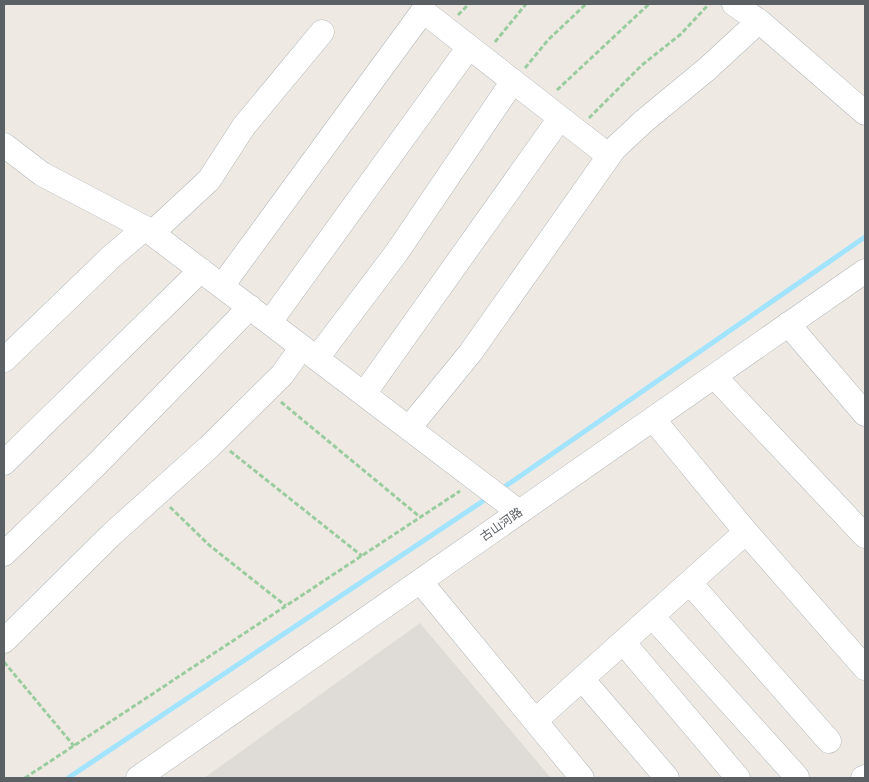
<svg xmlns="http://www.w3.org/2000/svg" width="869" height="782" font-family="'Titillium Web','Noto Sans SC',sans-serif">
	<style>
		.industrial { fill: #dfdcd7 }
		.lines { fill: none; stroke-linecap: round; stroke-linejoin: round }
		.stream { stroke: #a2e4ff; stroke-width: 5 }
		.minor-casing { stroke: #b3b7ba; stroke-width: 25 }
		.path { stroke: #9acca0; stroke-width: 3; stroke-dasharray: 5 2.5; stroke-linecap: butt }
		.minor { stroke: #fff; stroke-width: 24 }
		.labels { text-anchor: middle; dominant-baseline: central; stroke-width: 5; stroke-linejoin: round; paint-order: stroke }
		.street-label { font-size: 12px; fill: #5b6064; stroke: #fff }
	</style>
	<rect width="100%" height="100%" fill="#eeeae3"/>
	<!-- industrial -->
	<path class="industrial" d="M420,623L551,778H204Z"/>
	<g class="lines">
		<!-- stream -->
		<path class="stream" d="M500,490L865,237
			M68,778L489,497"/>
		<!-- minor casing -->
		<g class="minor-casing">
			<path id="minor" d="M734,4L759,21L865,113
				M4,145L42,174L145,228L519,512
				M152,233L209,180L244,126L322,32
				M222,286L423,11L609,156
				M270,322L469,47
				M788,324L865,414
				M317,358L397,252L513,81
				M4,360L111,257L145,228
				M715,377L865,536
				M364,394L560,118
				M653,419L746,532L865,668
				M409,428L471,352L614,149L644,121L707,69L759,21
				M4,463L201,270
				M4,554L98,463L250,307
				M420,581L582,778
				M690,583L829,741
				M652,616L797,777
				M4,641L112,534L209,447L282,375L302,347
				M623,642L738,778
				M582,679L667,778
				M536,720L746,532
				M138,778L865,271
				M863,778L865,777"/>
		</g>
		<!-- path -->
		<path class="path" d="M458,15L469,4
			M495,42L526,4
			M525,68L548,40L586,4
			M557,90L649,4
			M589,118L642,65L681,34L709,4
			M281,402L420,517
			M230,451L362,556
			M170,507L209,545L286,606
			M4,662L74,746
			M25,778L460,491"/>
		<!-- minor -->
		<use href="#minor" class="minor"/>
	</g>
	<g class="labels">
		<!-- street labels -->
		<g class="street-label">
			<text transform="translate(501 524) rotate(-35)">古山河路</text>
		</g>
	</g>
	<!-- border -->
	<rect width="869" height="782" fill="none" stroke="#5b6064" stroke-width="10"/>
</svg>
